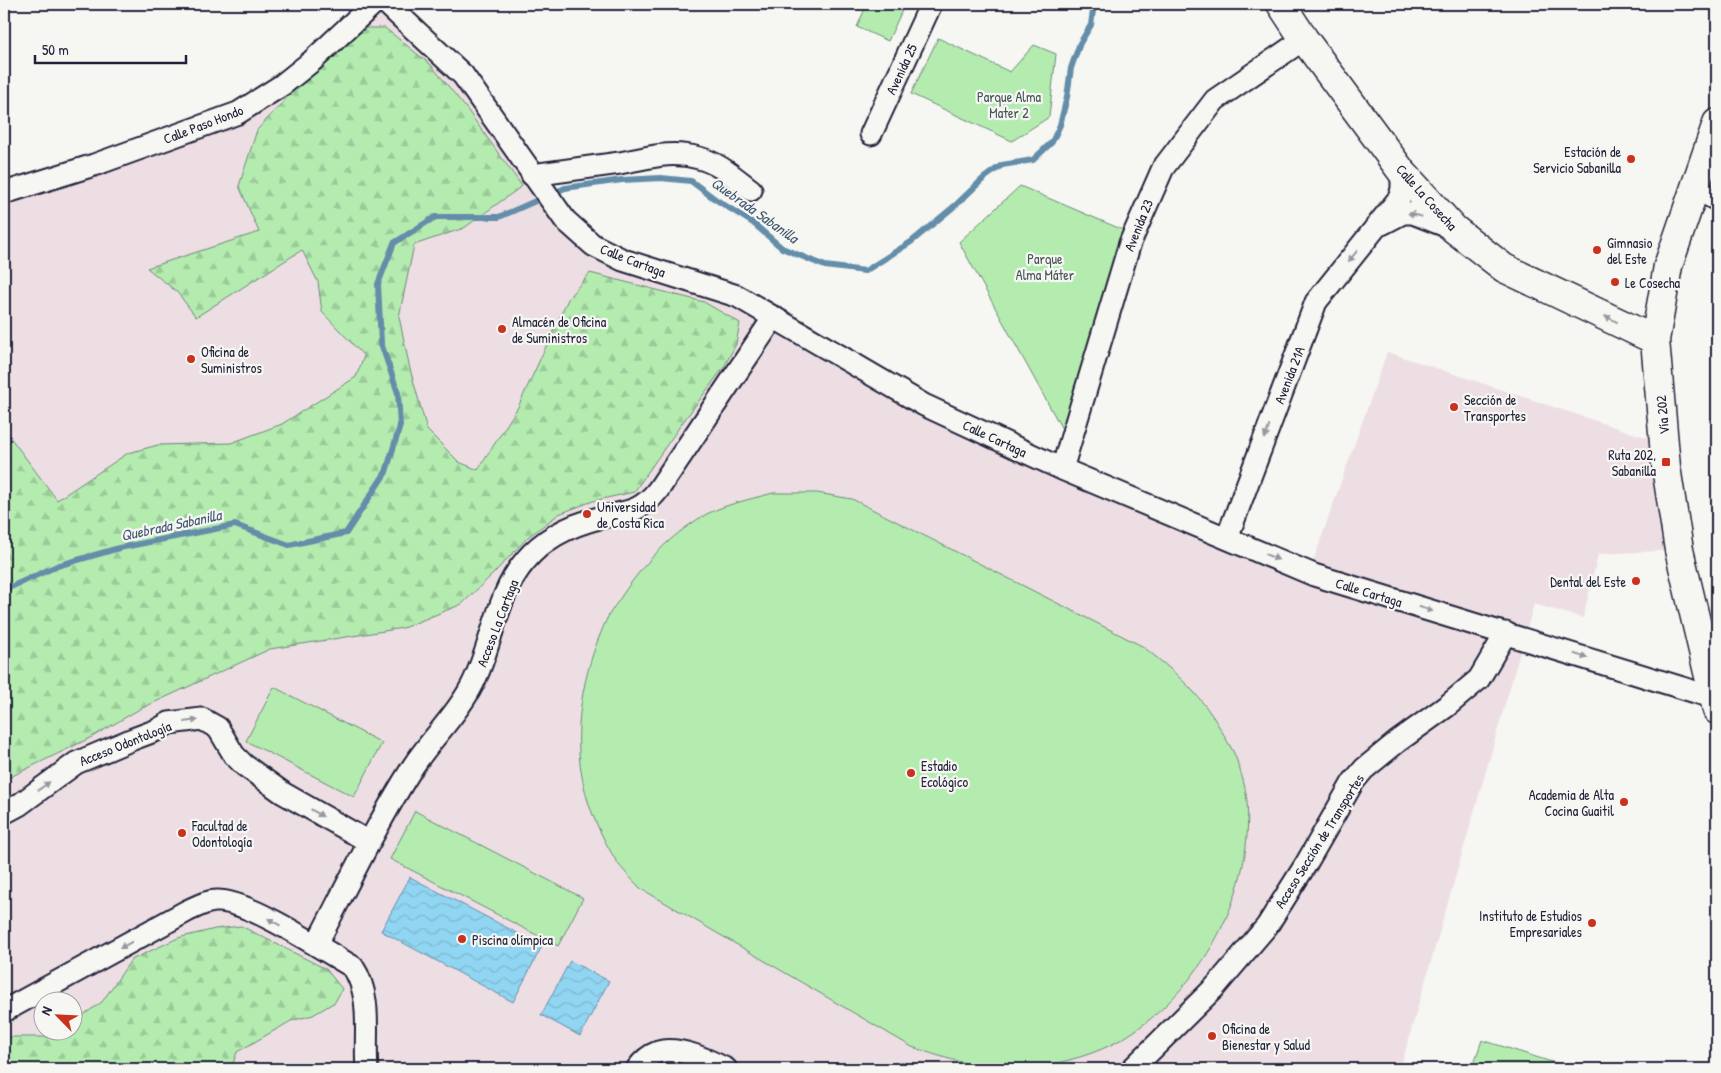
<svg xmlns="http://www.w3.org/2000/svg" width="1721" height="1073" font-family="'Patrick Hand',sans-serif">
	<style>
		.built { fill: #eddee3; fill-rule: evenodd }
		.forest { fill: url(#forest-firs); stroke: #6b8776 }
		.green { fill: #b4ecb0; stroke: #6b8776 }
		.water { fill: url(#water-waves); stroke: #648da9 }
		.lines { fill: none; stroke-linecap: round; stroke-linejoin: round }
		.stream { stroke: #648da9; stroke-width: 6 }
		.street-casing { stroke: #22223b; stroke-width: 25 }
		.secondary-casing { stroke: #22223b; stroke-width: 31 }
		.street { stroke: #f6f6f2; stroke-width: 21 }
		.secondary { stroke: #f6f6f2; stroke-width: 28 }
		.oneway { fill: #9797a0 }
		.poi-dot { fill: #c8321e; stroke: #f6f6f2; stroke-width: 2 }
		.labels { text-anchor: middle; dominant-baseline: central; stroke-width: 4.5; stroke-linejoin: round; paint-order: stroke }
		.street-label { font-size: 14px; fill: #22223b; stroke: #f6f6f2 }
		.park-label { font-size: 14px; fill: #465458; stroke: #f6f6f2 }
		.poi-label { font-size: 14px; fill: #22223b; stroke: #f6f6f2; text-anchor: start }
		.water-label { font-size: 15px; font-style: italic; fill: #435872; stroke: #f6f6f2 }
	</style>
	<defs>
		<pattern id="forest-firs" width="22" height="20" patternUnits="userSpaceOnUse" patternTransform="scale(1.25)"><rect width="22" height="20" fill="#b4ecb0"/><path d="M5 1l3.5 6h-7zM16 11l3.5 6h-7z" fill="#9aca98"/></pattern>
		<pattern id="water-waves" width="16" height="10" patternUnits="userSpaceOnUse" patternTransform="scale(1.25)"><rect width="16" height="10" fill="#90d5f2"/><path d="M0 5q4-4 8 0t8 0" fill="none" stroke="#7cb7d0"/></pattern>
	</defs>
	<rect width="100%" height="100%" fill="#f6f6f2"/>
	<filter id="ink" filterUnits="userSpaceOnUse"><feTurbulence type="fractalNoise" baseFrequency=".02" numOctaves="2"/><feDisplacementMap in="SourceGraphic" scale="10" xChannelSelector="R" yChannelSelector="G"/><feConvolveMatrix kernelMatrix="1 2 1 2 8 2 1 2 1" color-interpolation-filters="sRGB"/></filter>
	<g filter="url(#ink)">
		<!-- built -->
		<path class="built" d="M373,4L463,75L565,220L694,283L924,405L1309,573L1387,352L1663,443L1679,550L1598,554L1583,618L1534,604L1400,1069H4V193L238,113ZM42,1000H72V1030H42Z"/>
		<!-- forest -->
		<path class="forest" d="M365,28H385L431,65L466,108L522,186L464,228L414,245L399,317L410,369L427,430L459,462L478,470L518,407L569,297L590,273L704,302L740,323L736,344L724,367L680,426L634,492L593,501L559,514L528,537L494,573L462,604L403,628L270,649L138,710L92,737L4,780V429L57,500L128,453L158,445L231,443L282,424L356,377L364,356L322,312L318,282L302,250L196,317L177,292L147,268L259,232L239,186L257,130L307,76Z
			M241,926L326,969L342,989L335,1002L313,1015L291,1021L237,1052L231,1069H4V1037H51L60,1031L72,1030L73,1022L102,1002L131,960L178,938L215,929Z"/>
		<!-- green -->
		<path class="green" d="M867,4H905L888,41L857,27Z
			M938,38L1010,72L1034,45L1056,54L1049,117L1012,141L911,94Z
			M1020,186L1123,230L1062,429L959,242Z
			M773,493H817L852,499L1142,646C1178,674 1203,696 1225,737C1229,745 1235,753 1237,761C1241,773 1246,788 1247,801C1254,890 1206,982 1133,1032C1107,1050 1076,1060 1045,1065C1037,1066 1028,1068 1019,1069C981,1070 947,1059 912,1047L640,888C632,879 621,869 615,859C602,837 589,811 584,786C571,732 583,672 605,623C608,615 614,607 619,600C640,568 665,540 698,519C720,505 748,500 773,493Z
			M274,687L382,743L354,797L246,741Z
			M415,811L583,898L558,946L390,859Z
			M1482,1040L1574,1069H1472Z"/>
		<!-- water -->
		<path class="water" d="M410,877L542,946L513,1002L381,931Z
			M570,961L609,981L580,1036L541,1015Z"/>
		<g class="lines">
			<!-- stream -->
			<path class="stream" d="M4,590L57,566L119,548L235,525L289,545L346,533L386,472L400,426L398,393L381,343L378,284L394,243L435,217H499L565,188L622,180L661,178L691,181L715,199L753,223L782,248L825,266L865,271L911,242L957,204L984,178L1002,165L1033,160L1052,142L1060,125L1067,97L1071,68L1080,43L1091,25L1094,4"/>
			<!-- street casing -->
			<g class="street-casing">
				<path id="street" d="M387,4L463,75L565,220L593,245L623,260L737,296L924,405L1062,469L1314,575L1715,698
					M871,134L931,4
					M532,175C561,171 591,167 620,163C649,158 669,150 699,158C719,163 735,178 751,190
					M1694,188L1717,200
					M4,193L94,165L238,113L282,85L312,61L373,4
					M1382,224L1403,213H1413L1451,228
					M1062,469L1130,243L1163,168L1215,100L1304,39
					M1227,538L1316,302L1400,197L1402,188V172
					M4,813L19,805L76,763L133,739L157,730L169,723L202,719L218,728L234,755L244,765L283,793L369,842
					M316,945C347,886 376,825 412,768C429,741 455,717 470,689C492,650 495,596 525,561C543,539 571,525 599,518C626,511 639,514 658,490L774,317
					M4,1011L187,911C196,907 206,901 216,901C247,899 323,950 353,967C373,997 364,1035 367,1069
					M637,1069C642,1062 650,1055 658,1052C679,1046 708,1060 726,1069
					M1132,1069L1215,987L1267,926L1306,864L1353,782L1364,769L1397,742L1447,706L1479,679L1506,633"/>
			</g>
			<!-- secondary casing -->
			<g class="secondary-casing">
				<path id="secondary" d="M1281,4L1304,39L1402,172L1454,229L1504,268L1655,340
					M1717,123L1668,266L1655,340L1666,467L1679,550L1717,710"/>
			</g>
			<!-- street -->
			<use href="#street" class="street"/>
			<!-- secondary -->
			<use href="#secondary" class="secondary"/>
		</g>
		<!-- one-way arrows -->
		<defs><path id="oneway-solid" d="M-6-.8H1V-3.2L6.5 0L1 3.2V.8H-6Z" transform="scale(1.25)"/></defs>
		<g class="oneway">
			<use href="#oneway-solid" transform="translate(1415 215) rotate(-167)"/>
			<use href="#oneway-solid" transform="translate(1353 256) rotate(129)"/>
			<use href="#oneway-solid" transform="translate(1611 319) rotate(-154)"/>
			<use href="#oneway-solid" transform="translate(1267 432) rotate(111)"/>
			<use href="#oneway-solid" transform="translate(1272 557) rotate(23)"/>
			<use href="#oneway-solid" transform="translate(1426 609) rotate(17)"/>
			<use href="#oneway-solid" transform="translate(1581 656) rotate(17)"/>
			<use href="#oneway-solid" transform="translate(191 721) rotate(-7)"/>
			<use href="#oneway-solid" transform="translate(44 786) rotate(-36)"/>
			<use href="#oneway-solid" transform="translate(317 813) rotate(31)"/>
			<use href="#oneway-solid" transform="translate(274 922) rotate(-151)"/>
			<use href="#oneway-solid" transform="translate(126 945) rotate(151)"/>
		</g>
	</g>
	<!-- markers -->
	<g class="poi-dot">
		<circle cx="1631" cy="159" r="5"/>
		<circle cx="1597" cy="250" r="5"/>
		<circle cx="1615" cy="282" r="5"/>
		<circle cx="502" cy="329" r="5"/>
		<circle cx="191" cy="359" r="5"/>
		<circle cx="1454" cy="407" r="5"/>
		<rect x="1661" y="457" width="10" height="10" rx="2.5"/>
		<circle cx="587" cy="514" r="5"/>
		<circle cx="1636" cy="581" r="5"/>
		<circle cx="911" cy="773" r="5"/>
		<circle cx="1624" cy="802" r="5"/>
		<circle cx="182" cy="833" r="5"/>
		<circle cx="1592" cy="923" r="5"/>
		<circle cx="462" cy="939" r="5"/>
		<circle cx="1212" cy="1036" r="5"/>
	</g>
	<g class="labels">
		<!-- street labels -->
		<g class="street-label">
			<text transform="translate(901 69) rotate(-65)">Avenida 25</text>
			<text transform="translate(203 124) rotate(-21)">Calle Paso Hondo</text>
			<text transform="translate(1427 197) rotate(48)">Calle La Cosecha</text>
			<text transform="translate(1138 225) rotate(-68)">Avenida 23</text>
			<text transform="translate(633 260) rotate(21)">Calle Cartaga</text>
			<text transform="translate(1289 375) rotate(-69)">Avenida 21A</text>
			<text transform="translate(1662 415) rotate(-95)">Vía 202</text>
			<text transform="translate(995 438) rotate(25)">Calle Cartaga</text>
			<text transform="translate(1369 592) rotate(17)">Calle Cartaga</text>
			<text transform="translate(497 623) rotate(-69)">Acceso La Cartaga</text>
			<text transform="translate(125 743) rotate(-22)">Acceso Odontología</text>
			<text transform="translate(1319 841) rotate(-58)">Acceso Sección de Transportes</text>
		</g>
		<!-- park labels -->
		<g class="park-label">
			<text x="1009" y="96">Parque Alma<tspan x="1009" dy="16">Mater 2</tspan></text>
			<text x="1045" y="258">Parque<tspan x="1045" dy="16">Alma Máter</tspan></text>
		</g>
		<!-- poi labels -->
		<g class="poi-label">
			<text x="1621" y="151" text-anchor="end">Estación de<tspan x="1621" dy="16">Servicio Sabanilla</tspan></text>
			<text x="1607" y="242">Gimnasio<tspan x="1607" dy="16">del Este</tspan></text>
			<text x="1625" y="282">Le Cosecha</text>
			<text x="512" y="321">Almacén de Oficina<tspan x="512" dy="16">de Suministros</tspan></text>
			<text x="201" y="351">Oficina de<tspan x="201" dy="16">Suministros</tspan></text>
			<text x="1464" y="399">Sección de<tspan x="1464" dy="16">Transportes</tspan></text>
			<text x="1656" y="454" text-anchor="end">Ruta 202,<tspan x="1656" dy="16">Sabanilla</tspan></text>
			<text x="597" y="506">Universidad<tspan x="597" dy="16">de Costa Rica</tspan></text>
			<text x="1626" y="581" text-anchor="end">Dental del Este</text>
			<text x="921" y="765">Estadio<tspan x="921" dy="16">Ecológico</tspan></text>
			<text x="1614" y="794" text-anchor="end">Academia de Alta<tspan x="1614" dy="16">Cocina Guaitil</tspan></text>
			<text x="192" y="825">Facultad de<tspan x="192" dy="16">Odontología</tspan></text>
			<text x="1582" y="915" text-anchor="end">Instituto de Estudios<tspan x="1582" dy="16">Empresariales</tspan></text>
			<text x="472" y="939">Piscina olímpica</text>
			<text x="1222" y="1028">Oficina de<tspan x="1222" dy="16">Bienestar y Salud</tspan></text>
		</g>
		<!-- water labels -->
		<g class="water-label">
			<text transform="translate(755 210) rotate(35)">Quebrada Sabanilla</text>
			<text transform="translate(171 525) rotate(-12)">Quebrada Sabanilla</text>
		</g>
	</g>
	<!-- margin -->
	<rect width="1721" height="1073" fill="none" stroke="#f6f6f2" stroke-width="20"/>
	<rect x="10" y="10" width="1701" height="1053" fill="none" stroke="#22223b" stroke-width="2" filter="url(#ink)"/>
	<!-- north arrow -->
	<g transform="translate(58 1016) rotate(294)"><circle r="24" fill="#f6f6f2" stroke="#a1a1a9"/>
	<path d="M0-4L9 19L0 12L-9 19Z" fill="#c8321e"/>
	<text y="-8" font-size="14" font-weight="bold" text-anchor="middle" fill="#22223b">N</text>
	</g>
	<!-- scale -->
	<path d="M35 55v8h151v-8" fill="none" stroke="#22223b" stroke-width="2.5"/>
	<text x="42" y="55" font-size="15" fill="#22223b" stroke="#f6f6f2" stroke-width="4" paint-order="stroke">50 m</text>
</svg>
